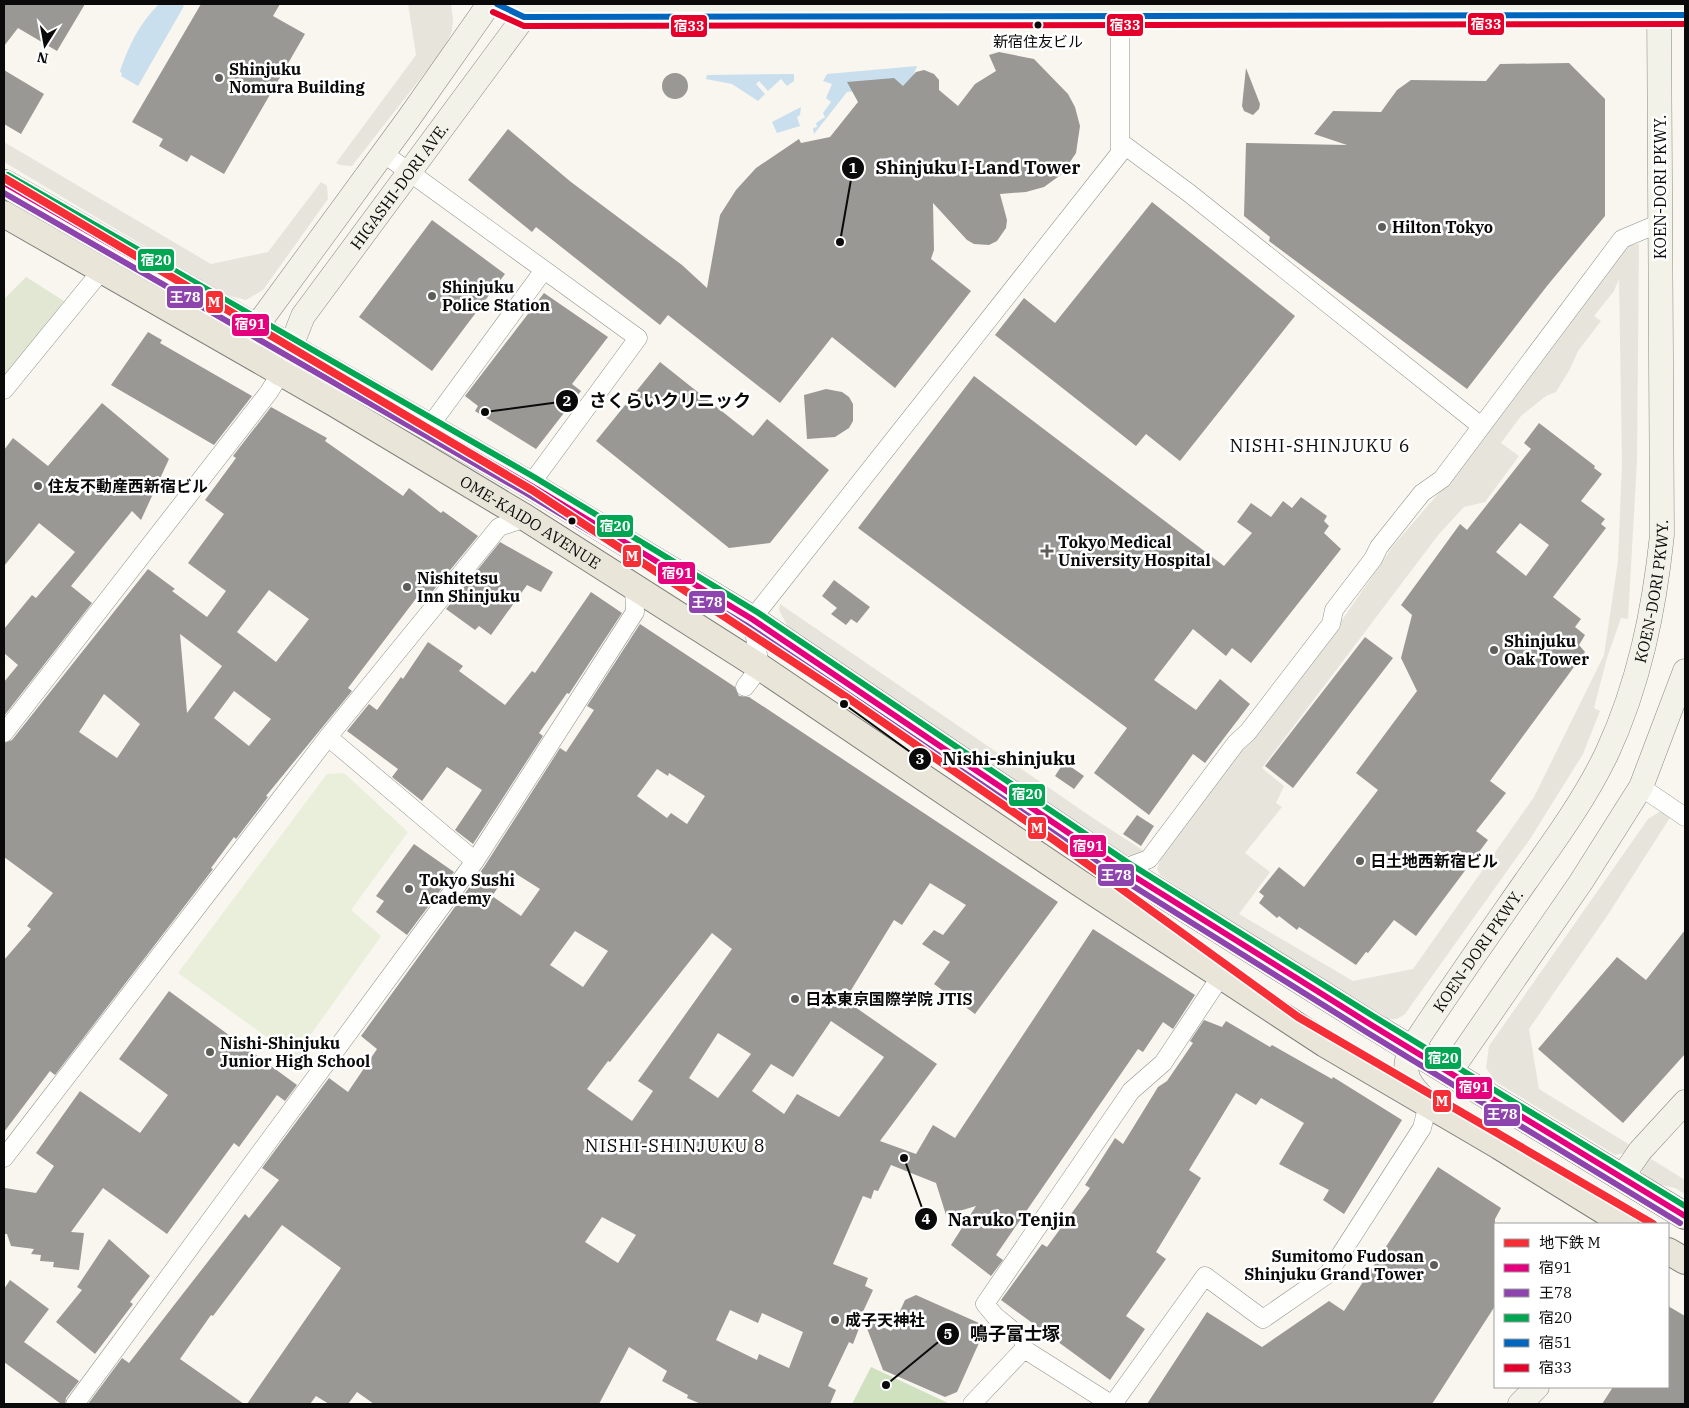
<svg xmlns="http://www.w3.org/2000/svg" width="1689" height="1408" font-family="'IBM Plex Serif','Noto Sans JP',serif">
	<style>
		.forest { fill: #d0e1c0 }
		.cemetery { fill: #e2e7d4 }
		.pitch { fill: #e9efda }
		.plaza { fill: #e7e5db; fill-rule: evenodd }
		.water { fill: #c9dfed }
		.building { fill: #9a9894; fill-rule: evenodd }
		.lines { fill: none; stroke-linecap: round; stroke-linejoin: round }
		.street-casing { stroke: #91908d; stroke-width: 19 }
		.secondary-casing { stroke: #888783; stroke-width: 25 }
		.primary-casing { stroke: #7e7e7a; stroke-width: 28 }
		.street { stroke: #fefefc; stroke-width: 18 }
		.secondary { stroke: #f3f2e8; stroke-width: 24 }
		.primary { stroke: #e9e6d9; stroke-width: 26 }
		.bus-1-casing { stroke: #fff; stroke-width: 10 }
		.bus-2-casing { stroke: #fff; stroke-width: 10 }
		.bus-3-casing { stroke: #fff; stroke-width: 10 }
		.bus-4-casing { stroke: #fff; stroke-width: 10 }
		.bus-5-casing { stroke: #fff; stroke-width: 10 }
		.bus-1 { stroke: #e5007d; stroke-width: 6 }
		.bus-2 { stroke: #8e44ad; stroke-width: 6 }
		.bus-3 { stroke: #00a651; stroke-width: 6 }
		.bus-4 { stroke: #0065bd; stroke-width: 6 }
		.bus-5 { stroke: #e4002b; stroke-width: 6 }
		.metro-1-casing { stroke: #fff; stroke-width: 11 }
		.metro-1 { stroke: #f62e36; stroke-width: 8 }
		.bus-dot { fill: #0a0a0a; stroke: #fff; stroke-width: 2 }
		.poi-dot { fill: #5d5d5a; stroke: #fff; stroke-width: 2 }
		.labels { text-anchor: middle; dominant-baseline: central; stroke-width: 5; stroke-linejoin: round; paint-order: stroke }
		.bus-label { font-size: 15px; fill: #0a0a0a; stroke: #fff }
		.poi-label { font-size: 16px; font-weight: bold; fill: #0a0a0a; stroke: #fff; text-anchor: start }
		.street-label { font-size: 16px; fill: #0a0a0a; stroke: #fff }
		.neighbourhood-label { font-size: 18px; letter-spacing: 1px; fill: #0a0a0a; stroke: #fff }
		.leader { fill: none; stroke: #0a0a0a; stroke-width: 2 }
		.callout-dot { fill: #0a0a0a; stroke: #fff; stroke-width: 2 }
		.mark-label { font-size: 15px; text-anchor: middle; font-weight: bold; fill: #fff }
		.callout-label { font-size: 18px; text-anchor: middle; font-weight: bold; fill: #0a0a0a; stroke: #fff; stroke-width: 5; stroke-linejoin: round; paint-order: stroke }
		.line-badge { stroke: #fff; stroke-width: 2 }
		.badge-label { font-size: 14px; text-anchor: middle; font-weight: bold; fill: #fff }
	</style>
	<rect width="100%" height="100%" fill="#f8f6ee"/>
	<!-- forest -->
	<path class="forest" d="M871,1367L948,1403L852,1404Z"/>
	<!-- cemetery -->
	<path class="cemetery" d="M26,277L64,301L4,379V299Z"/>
	<!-- pitch -->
	<path class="pitch" d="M344,773L408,832L351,910L381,936L309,1037L314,1042L300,1061L178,973L327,774Z"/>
	<!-- plaza -->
	<path class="plaza" d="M408,4H451L453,19L452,31L445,47L352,166L340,165L336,163L416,55Z
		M4,142L211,264L268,252L321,182L327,186L328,199L263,290L246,300L226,295L4,162Z
		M1639,244L1637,461L1628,619L1621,618L1607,658L1594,708L1600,711L1583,754L1530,839L1405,1014L1397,1019H1389L1238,926L1160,875L1157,869L1163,852L1239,750L1247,746L1338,626L1393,546L1457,472L1620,253L1628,245ZM1619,279L1622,463L1618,561L1604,655L1534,797L1413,969L1353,981L1239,914L1270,872L1245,853L1282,807L1276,803L1284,786L1262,768L1439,534L1464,507L1485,502L1519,456L1501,443L1521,416L1546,396L1556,392L1570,369L1578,351L1601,321L1594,316L1614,291Z
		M780,604L1096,820L1144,851L1136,857L1126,855L789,629L779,610Z
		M1659,812L1673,813L1609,913L1529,1029L1539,1089L1630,1145L1625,1153L1615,1155L1496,1082L1486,1068L1489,1046L1648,819Z
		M1648,1157L1685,1180V1194L1675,1188L1652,1183L1643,1175L1641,1167Z"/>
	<!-- water -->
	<path class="water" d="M159,4H180L184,6L138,86L121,76L122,74L120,71C129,45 139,24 159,4Z
		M917,66L909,86L847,92L814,134L813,128L817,127L816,123L825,117L823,113L831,102L826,98L832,84L823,81L827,74Z
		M794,74V81L787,86L781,79L768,91L759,81L756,84L765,94L758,101L732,84L706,79L707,75Z
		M801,107L800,115L797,117L800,126L777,133L772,122Z"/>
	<!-- building -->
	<path class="building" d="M4,4H85L57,51L18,28L4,46Z
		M201,4H280L273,16L305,34L224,174L191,155L187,162L159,146L163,139L132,122Z
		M999,52L1034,59L1068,94L1075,107L1080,126L1076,153L1062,174L1044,187L1026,192L1000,194L1007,220L1006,228L997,241L989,245L974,244L967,240L933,203L934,250L931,259L971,291L895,388L832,337L780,403L668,315L660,325L536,227L532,232L468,180L508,129L571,182L682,265L707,288L720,215L736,190L756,168L799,139L801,143L830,137L858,102L847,82L894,78L903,86L916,72L924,70L934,74L939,80V90L958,106L975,84L996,71L989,55Z
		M1569,63L1605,99V216L1547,286L1467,389L1269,241L1270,237L1244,216L1246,143L1347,145L1314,134L1333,111L1381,112L1397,90L1411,80L1486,81L1500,64Z
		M1246,68L1260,104L1259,109L1253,115L1244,111L1242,106Z
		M4,70L44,94L21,134L4,124Z
		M662 86a13 13 0 1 1 26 0a13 13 0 1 1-26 0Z
		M1152,202L1295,316L1180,461L1146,434L1136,446L995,335L1024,298L1055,323Z
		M432,220L505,274L432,371L359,317Z
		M544,293L608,337L572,384L581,391L536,449L475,411L478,406L465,396Z
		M148,332L162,340L160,343L252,396L214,445L111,385Z
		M660,362L753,436L767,419L829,470L770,543L729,548L596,441Z
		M974,376L1224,566L1252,533L1237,522L1251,503L1271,517L1283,501L1292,508L1301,497L1327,516L1324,521L1329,526L1324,533L1341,549L1251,663L1232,648L1226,656L1193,629L1154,680L1196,710L1220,679L1250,704L1205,763L1193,754L1149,815L1094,773L1127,728L858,528Z
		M826,389L842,392L849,397L853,404V421L849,428L835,437L807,439L804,395Z
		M102,403L169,459L141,520L132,511L71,586L92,603L4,716V682L18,665L4,653V629L32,595L36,598L75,552L39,523L4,566V450L13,438L48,466Z
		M271,407L327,438L325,441L403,496L409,488L441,513L443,511L478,536L428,597L421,592L348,688L352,691L266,796L268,797L236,839L234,837L211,868L213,869L55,1075L50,1071L4,1132V960L31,929L27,926L53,893L4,857V743L12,740L148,569L175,589L172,591L207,617L226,591L188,563L224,514L205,500L236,458L233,456ZM269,590L309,619L276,662L237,632ZM180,634L222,666L187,713ZM234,691L271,719L249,746L214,718ZM104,694L140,724L117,758L79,732Z
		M1539,423L1595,466L1594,468L1602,474L1581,501L1605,519L1601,524L1606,528L1553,597L1581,619L1575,627L1585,635L1579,645L1585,652L1490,781L1506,793L1476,831L1488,840L1416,936L1394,920L1368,953L1366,952L1356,965L1299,927L1297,930L1279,916L1277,918L1259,903L1264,896L1259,892L1279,867L1304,887L1378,790L1356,773L1417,691L1401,658L1412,615L1401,605L1460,524L1467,530L1531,449L1524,443ZM1520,523L1549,545L1526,576L1496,552Z
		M500,542L553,572L541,592L527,585L491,635L479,626L475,630L446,609Z
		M834,580L870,607L857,623L851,619L846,625L831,614L837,608L822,596Z
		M591,592L622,613L569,694L567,693L539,733L543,736L473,844L455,830L482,790L447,767L422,801L392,777L398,769L347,731L369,704L377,710L401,677L403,679L428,642L463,666L459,671L505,705L532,671L535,673Z
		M640,624L735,687L739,696L749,697L1058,902L975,1014L934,984L950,962L922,944L934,930L943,935L966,905L930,883L902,925L894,920L845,1000L937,1064L880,1141L916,1154L933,1125L955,1138L1093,929L1195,995L1173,1029L1163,1022L1143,1052L1138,1049L996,1255L1003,1260L991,1276L951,1245L976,1206L946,1215L936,1183L891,1165L878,1191L874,1190L871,1199L863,1196L833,1264L868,1278L865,1286L873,1290L861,1316L891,1331L905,1300L916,1295L979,1323L983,1334L957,1392L945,1397L883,1370L863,1318L853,1344L849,1342L828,1386L836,1390L830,1404H701L687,1398L688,1395L662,1381L667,1371L629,1347L599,1404H374L357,1392L348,1404H329L316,1396L310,1404H247L341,1268L282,1225L213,1316L211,1315L180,1359L244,1404H88L122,1358L129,1363L245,1214L249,1218L279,1180L262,1168L329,1078L348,1092L377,1049L361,1036L484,867L560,748L566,752L594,710L587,706ZM657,769L668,776L669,773L705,796L687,824L671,813L667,818L637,796ZM510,870L540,889L521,916L492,896ZM575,931L608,951L583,987L550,965ZM712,933L732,949L638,1081L653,1091L632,1121L587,1089L608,1061L610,1062ZM831,1021L884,1057L839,1117L797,1094L784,1114L752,1091L771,1064L793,1077ZM718,1033L751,1054L718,1098L689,1078ZM602,1217L636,1235L618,1263L585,1242ZM730,1310L758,1323L762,1313L803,1332L789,1368L759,1354L757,1360L716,1340Z
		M1365,637L1393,658L1293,788L1265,766Z
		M1064,762L1084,776L1074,789L1055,776Z
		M1137,815L1154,826L1141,846L1123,834Z
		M414,844L454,872L407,935L376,912L384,901L376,896Z
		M1685,930V1054L1623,1123L1538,1049L1617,957L1646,980Z
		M169,991L297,1085L285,1101L277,1095L239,1147L234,1143L167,1234L103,1188L71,1232L84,1233L79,1270L53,1267L54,1262L40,1261L41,1255L31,1254L34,1249L11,1246L7,1234H4L5,1188L36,1193L54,1166L36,1153L80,1091L140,1133L168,1095L119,1059Z
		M1204,1020L1222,1027L1226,1021L1270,1047L1272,1045L1332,1079L1333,1077L1402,1120L1344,1214L1323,1200L1329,1190L1279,1164L1304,1123L1261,1098L1256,1105L1236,1093L1189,1170L1201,1178L1156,1252L1166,1259L1126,1316L1145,1329L1110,1380L1001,1300L1042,1244L1047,1247L1090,1188L1085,1185L1115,1138L1123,1144L1158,1087L1167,1081L1193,1043L1190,1041Z
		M1438,1167L1501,1208L1495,1219V1306L1432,1404H1147L1207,1312L1262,1347L1329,1301L1344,1311Z
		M109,1239L150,1276L130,1302L133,1304L95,1354L56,1322L82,1290L77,1287Z
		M10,1280L49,1309L24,1342L79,1381L66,1398L65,1404H61L4,1362V1289Z
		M1668,1306L1685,1316V1404H1602L1613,1387H1668Z"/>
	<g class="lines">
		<!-- street casing -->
		<g class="street-casing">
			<path id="street" d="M1120,142L1189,193L1481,426
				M383,153L638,338L530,485
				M4,390L102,270
				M429,427L544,270
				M745,687L760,667L752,619L1120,153V16
				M4,733L269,392L280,374
				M328,737L475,861
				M1641,787L1685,817
				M1122,869L1149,859L1236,743L1248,732L1331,624L1334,610L1373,559L1379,547L1422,493L1442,479L1622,239L1660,223
				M4,1158L328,737L499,527L526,518
				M75,1404L475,861L635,612L634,587
				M972,1404L1024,1349
				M1111,1404L1024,1349L1023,1339L995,1316L985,1304L1131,1091L1163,1063L1221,976
				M1113,1404L1205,1276L1263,1319L1328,1274L1422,1128L1428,1104"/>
		</g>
		<!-- secondary casing -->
		<g class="secondary-casing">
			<g id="secondary">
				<path d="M497,4L524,17L1685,15"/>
				<path d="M245,342L409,118L489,4"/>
				<path id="s1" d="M280,374L303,316L524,17L525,4"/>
				<path d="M1450,1072L1581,882L1641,787L1685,671"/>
				<path id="s2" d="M1428,1103C1411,1086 1399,1074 1411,1049C1448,992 1487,937 1526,881C1555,840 1585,799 1607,753C1639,684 1654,611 1662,535L1659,4"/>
				<path d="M1622,1177L1640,1151L1685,1102"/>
				<path d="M1520,1404L1537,1387"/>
			</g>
		</g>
		<!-- primary casing -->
		<g class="primary-casing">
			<g id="primary">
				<path d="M4,183L530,485L752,619L1122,869L1373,1026L1685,1216"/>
				<path id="s3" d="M4,214L334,403L526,518L760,667L1078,882L1325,1044L1499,1146L1625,1224"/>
				<path d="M1668,1251L1685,1261"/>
			</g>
		</g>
		<!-- street -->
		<use href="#street" class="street"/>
		<!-- secondary -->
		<use href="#secondary" class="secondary"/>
		<!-- primary -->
		<use href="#primary" class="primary"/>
		<!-- bus-1 casing -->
		<g class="bus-1-casing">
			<path id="bus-1" d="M4,183L530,485L752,619L1122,869L1373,1026L1685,1216"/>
		</g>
		<!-- bus-2 casing -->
		<g class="bus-2-casing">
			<path id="bus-2" d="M4,193L526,493L747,626L1117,876L1368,1033L1680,1223"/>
		</g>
		<!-- bus-3 casing -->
		<g class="bus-3-casing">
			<path id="bus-3" d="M8,175L534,477L757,612L1127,862L1378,1019L1685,1206"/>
		</g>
		<!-- bus-4 casing -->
		<g class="bus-4-casing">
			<path id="bus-4" d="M497,4L524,17L1685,15"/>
		</g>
		<!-- bus-5 casing -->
		<g class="bus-5-casing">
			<path id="bus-5" d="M493,12L524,26L1685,24"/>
		</g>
		<!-- bus-1 -->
		<use href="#bus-1" class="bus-1"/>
		<!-- bus-2 -->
		<use href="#bus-2" class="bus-2"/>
		<!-- bus-3 -->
		<use href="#bus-3" class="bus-3"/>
		<!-- bus-4 -->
		<use href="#bus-4" class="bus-4"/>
		<!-- bus-5 -->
		<use href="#bus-5" class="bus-5"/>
		<!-- metro-1 casing -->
		<g class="metro-1-casing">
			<path id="metro-1" d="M4,178L532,490L845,696L1054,840L1298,1017L1653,1224"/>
		</g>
		<!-- metro-1 -->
		<use href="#metro-1" class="metro-1"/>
	</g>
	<!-- markers -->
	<g class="bus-dot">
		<circle cx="1038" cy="25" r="4.5"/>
		<circle cx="572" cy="521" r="4.5"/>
	</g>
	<g class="poi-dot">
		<circle cx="219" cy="78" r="5"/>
		<circle cx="1382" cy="227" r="5"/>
		<circle cx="432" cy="296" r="5"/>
		<circle cx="38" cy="486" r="5"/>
		<path d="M1044.5 543.5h5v5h5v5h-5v5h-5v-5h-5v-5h5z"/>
		<circle cx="407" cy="587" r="5"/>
		<circle cx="1494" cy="650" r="5"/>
		<circle cx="1360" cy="861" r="5"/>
		<circle cx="409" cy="889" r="5"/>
		<circle cx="795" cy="999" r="5"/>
		<circle cx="210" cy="1052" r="5"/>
		<circle cx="1434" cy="1265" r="5"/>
		<circle cx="835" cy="1320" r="5"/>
	</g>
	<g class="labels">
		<!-- bus labels -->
		<g class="bus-label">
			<text x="1038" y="41">新宿住友ビル</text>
		</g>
		<!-- poi labels -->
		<g class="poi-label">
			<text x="229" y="69">Shinjuku<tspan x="229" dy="18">Nomura Building</tspan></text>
			<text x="1392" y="227">Hilton Tokyo</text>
			<text x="442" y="287">Shinjuku<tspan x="442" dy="18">Police Station</tspan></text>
			<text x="48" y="486">住友不動産西新宿ビル</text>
			<text x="1058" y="542">Tokyo Medical<tspan x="1058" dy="18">University Hospital</tspan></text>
			<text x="417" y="578">Nishitetsu<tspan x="417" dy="18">Inn Shinjuku</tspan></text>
			<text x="1504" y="641">Shinjuku<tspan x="1504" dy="18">Oak Tower</tspan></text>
			<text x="1370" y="861">日土地西新宿ビル</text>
			<text x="419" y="880">Tokyo Sushi<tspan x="419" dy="18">Academy</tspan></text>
			<text x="805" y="999">日本東京国際学院 JTIS</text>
			<text x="220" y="1043">Nishi-Shinjuku<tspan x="220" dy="18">Junior High School</tspan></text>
			<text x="1424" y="1256" text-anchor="end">Sumitomo Fudosan<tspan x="1424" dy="18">Shinjuku Grand Tower</tspan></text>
			<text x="845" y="1320">成子天神社</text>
		</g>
		<!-- street labels -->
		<g class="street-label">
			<text stroke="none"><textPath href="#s1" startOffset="224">HIGASHI-DORI AVE.</textPath></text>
			<text transform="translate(1660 187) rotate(-90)">KOEN-DORI PKWY.</text>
			<text stroke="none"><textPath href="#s3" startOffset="610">OME-KAIDO AVENUE</textPath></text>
			<text stroke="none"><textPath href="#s2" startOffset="586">KOEN-DORI PKWY.</textPath></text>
			<text stroke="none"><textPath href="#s2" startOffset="181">KOEN-DORI PKWY.</textPath></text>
		</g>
		<!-- neighbourhood labels -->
		<g class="neighbourhood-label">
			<text x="1320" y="445">NISHI-SHINJUKU 6</text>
			<text x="675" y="1145">NISHI-SHINJUKU 8</text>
		</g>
	</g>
	<!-- callouts -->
	<path class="leader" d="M840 242L853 168M485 412L567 401M844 704L920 759M904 1158L926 1219M886 1385L948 1334"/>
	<g class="callout-dot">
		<circle cx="840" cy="242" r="5"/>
		<circle cx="485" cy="412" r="5"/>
		<circle cx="844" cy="704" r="5"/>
		<circle cx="904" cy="1158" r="5"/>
		<circle cx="886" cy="1385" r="5"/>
		<circle cx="853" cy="168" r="12"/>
		<circle cx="567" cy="401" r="12"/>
		<circle cx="920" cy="759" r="12"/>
		<circle cx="926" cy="1219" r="12"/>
		<circle cx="948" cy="1334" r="12"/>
	</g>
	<g class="mark-label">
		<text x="853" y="173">1</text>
		<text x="567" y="406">2</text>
		<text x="920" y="764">3</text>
		<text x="926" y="1224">4</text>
		<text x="948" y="1339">5</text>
	</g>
	<g class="callout-label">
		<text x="978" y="174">Shinjuku I-Land Tower</text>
		<text x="670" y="407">さくらいクリニック</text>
		<text x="1009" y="765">Nishi-shinjuku</text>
		<text x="1012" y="1226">Naruko Tenjin</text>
		<text x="1015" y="1340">鳴子富士塚</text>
	</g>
	<g class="line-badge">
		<rect x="1467" y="12" width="38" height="24" rx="5" fill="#e4002b"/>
		<rect x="1106" y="13" width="38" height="24" rx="5" fill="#e4002b"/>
		<rect x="670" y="14" width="38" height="24" rx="5" fill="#e4002b"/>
		<rect x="137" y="248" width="38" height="24" rx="5" fill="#00a651"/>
		<rect x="166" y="285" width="38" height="24" rx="5" fill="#8e44ad"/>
		<rect x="205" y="290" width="19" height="24" rx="5" fill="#f62e36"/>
		<rect x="231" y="313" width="39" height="24" rx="5" fill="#e5007d"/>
		<rect x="596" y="514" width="38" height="24" rx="5" fill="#00a651"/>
		<rect x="622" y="544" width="20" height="24" rx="5" fill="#f62e36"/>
		<rect x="657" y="561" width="39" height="24" rx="5" fill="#e5007d"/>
		<rect x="688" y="590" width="38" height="24" rx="5" fill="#8e44ad"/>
		<rect x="1008" y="783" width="38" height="24" rx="5" fill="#00a651"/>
		<rect x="1027" y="816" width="20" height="24" rx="5" fill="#f62e36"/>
		<rect x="1069" y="834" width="38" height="24" rx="5" fill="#e5007d"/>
		<rect x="1097" y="863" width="38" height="24" rx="5" fill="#8e44ad"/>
		<rect x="1424" y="1046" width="38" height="24" rx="5" fill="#00a651"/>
		<rect x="1455" y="1076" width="38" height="24" rx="5" fill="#e5007d"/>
		<rect x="1432" y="1089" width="20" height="24" rx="5" fill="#f62e36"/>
		<rect x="1483" y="1103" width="38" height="24" rx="5" fill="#8e44ad"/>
	</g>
	<g class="badge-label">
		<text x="1486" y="29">宿33</text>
		<text x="1125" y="30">宿33</text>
		<text x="689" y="31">宿33</text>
		<text x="156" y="265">宿20</text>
		<text x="185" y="302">王78</text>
		<text x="214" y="307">M</text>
		<text x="250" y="329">宿91</text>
		<text x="615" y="531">宿20</text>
		<text x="632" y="561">M</text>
		<text x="677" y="578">宿91</text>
		<text x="707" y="607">王78</text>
		<text x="1027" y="799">宿20</text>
		<text x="1037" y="833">M</text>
		<text x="1088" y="851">宿91</text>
		<text x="1116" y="880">王78</text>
		<text x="1443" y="1063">宿20</text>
		<text x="1474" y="1092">宿91</text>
		<text x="1442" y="1106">M</text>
		<text x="1502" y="1119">王78</text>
	</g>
	<!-- border -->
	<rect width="1689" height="1408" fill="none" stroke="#0a0a0a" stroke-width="10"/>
	<!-- legend -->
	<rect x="1494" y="1223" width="175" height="165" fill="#ffffff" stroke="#9d9d9d"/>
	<rect x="1504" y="1239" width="25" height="8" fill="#f62e36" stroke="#9d9d9d"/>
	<text x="1539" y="1248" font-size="15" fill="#0a0a0a">地下鉄 M</text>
	<rect x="1504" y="1264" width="25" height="8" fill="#e5007d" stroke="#9d9d9d"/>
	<text x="1539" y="1273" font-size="15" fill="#0a0a0a">宿91</text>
	<rect x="1504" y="1289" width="25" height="8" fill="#8e44ad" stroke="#9d9d9d"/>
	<text x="1539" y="1298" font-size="15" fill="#0a0a0a">王78</text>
	<rect x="1504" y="1314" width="25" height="8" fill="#00a651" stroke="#9d9d9d"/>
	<text x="1539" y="1323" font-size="15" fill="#0a0a0a">宿20</text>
	<rect x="1504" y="1339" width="25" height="8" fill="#0065bd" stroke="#9d9d9d"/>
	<text x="1539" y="1348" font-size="15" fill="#0a0a0a">宿51</text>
	<rect x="1504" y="1364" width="25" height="8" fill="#e4002b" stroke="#9d9d9d"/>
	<text x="1539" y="1373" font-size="15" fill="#0a0a0a">宿33</text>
	<!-- north arrow -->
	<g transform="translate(45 45) rotate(191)" stroke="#ffffff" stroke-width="4" paint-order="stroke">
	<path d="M0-4L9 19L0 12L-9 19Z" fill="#0a0a0a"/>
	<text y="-8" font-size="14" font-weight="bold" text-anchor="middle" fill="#0a0a0a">N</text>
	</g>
</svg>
